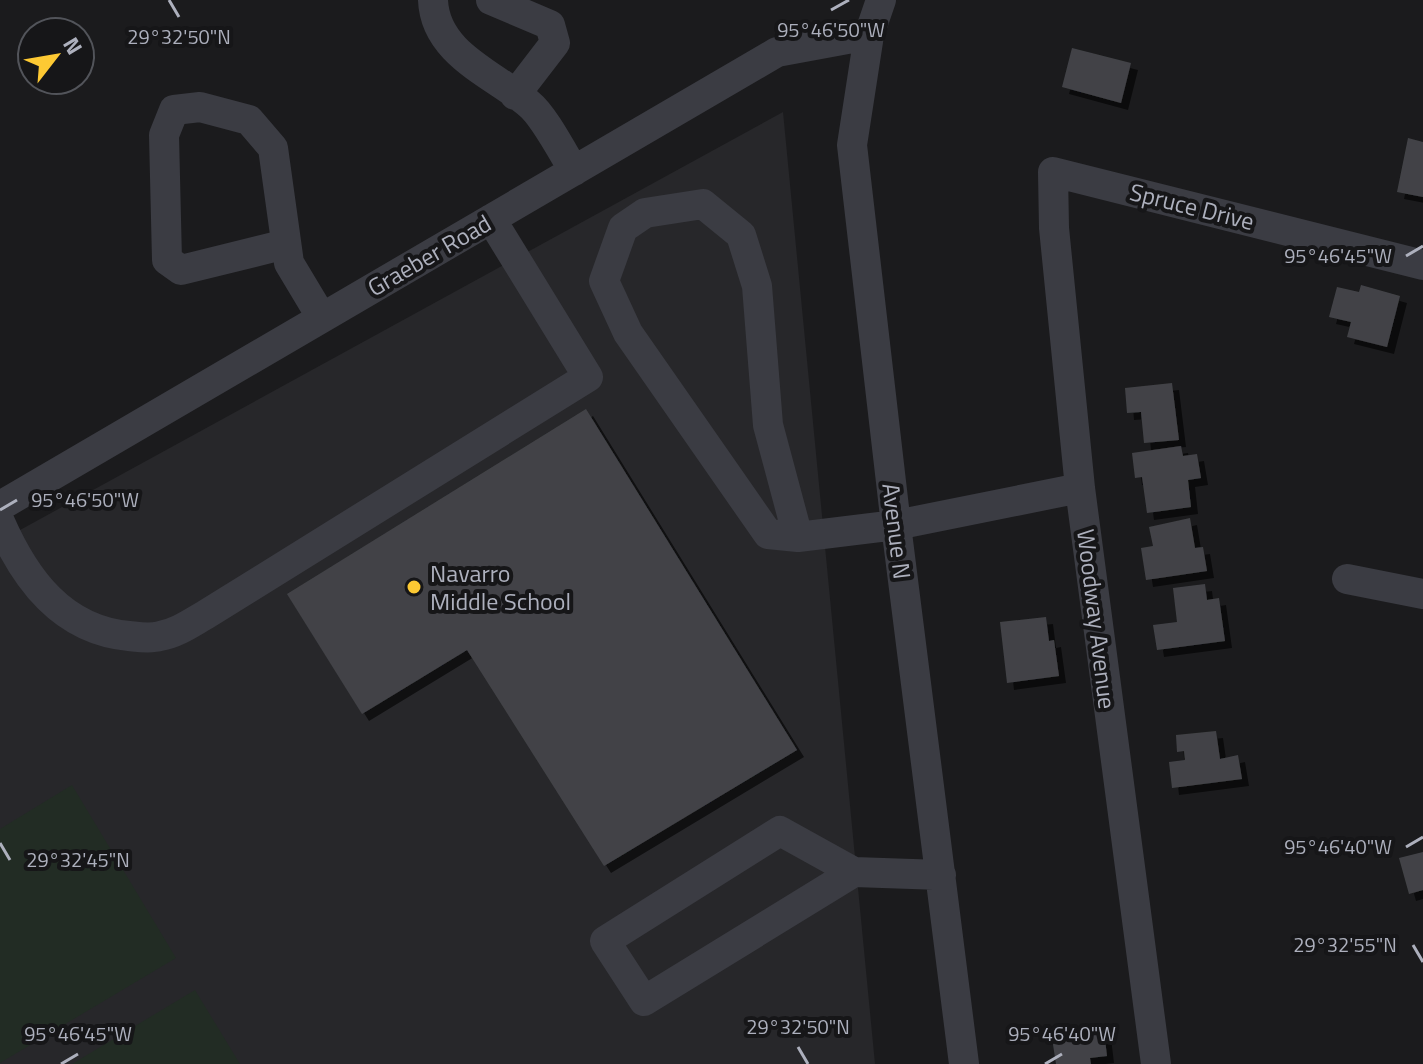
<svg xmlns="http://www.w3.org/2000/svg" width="1423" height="1064" font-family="'Titillium Web',sans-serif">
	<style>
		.built { fill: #27272a }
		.green { fill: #222c24 }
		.building { fill: #424347; filter: url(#shadow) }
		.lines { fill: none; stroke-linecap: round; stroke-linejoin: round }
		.minor { stroke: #3b3c43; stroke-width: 30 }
		.ticks { fill: none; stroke: #adb0bd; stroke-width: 3 }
		.poi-dot { fill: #fdc933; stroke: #161618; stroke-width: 3 }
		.labels { text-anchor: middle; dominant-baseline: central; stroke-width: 8; stroke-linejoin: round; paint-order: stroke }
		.street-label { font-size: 24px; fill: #adb0bd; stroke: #161618 }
		.poi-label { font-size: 24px; fill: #adb0bd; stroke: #161618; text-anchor: start }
		.ticks-label { font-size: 20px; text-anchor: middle; fill: #adb0bd; stroke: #161618; stroke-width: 8; stroke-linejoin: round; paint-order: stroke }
	</style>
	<defs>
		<filter id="shadow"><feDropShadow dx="7" dy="7" stdDeviation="0" flood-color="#0009"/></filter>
	</defs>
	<rect width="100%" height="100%" fill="#1b1b1d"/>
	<!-- built -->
	<path class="built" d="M783,112L875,1064H0V541Z"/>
	<!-- green -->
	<path class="green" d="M72,785L176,958L0,1063V829Z
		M195,990L240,1064H72Z"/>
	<!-- building -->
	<path class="building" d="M1072,48L1131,63L1121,103L1062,87Z
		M1408,138L1423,142V197L1397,192Z
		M1361,285L1400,296L1387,347L1347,337L1351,322L1329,317L1337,287L1359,292Z
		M1172,383L1179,440L1144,443L1141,412L1127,413L1125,388Z
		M586,409L797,750L604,866L467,650L362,714L287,594Z
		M1181,446L1183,456L1197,454L1201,478L1188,480L1191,507L1147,513L1142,477L1135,478L1132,453Z
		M1190,518L1195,548L1203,547L1207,571L1146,580L1141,548L1153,546L1149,527Z
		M1205,584L1207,600L1219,598L1225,641L1157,650L1153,625L1177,622L1173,588Z
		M1046,617L1049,641L1054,640L1059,676L1007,683L1000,622Z
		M1216,731L1220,759L1238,755L1242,779L1172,788L1169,762L1185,760L1184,751L1177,752L1176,735Z
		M1423,852V890L1409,894L1399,858Z
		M1104,1031L1107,1056L1090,1058L1091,1064H1056L1052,1038Z"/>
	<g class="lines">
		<!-- minor -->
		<path class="minor" d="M433,0C435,54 494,74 529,104C544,116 563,153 574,171
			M491,0L550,25L555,43L515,95
			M881,0L869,35L852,145L896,525L964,1064
			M703,204L741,235L757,286L768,425L798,537L768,534L628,333L604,281L623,228L645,213Z
			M286,244L181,270L167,260L164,135L174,110L200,107L249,120L273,148L289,263L322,318
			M0,506L777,52L869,35
			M0,522C25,579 62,630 129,636C139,637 150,639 160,636C177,633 191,623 205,615L588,377L491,219
			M798,537L896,525L1080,488
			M1347,579L1423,594
			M854,872L644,1001L605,941L780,831L854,872L941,875
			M1156,1064L1080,488L1054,228L1053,172L1423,265"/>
	</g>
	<!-- ticks -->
	<path class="ticks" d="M169,0L179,17M831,10L849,0M1406,256L1423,246M0,510L17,500M0,843L10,860M1406,847L1423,837M1413,945L1423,962M798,1047L808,1064M61,1064L78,1054M1045,1064L1062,1054"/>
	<!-- markers -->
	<circle class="poi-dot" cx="414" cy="587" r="8"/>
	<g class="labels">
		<!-- street labels -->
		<g class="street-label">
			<text transform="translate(1192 206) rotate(14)">Spruce Drive</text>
			<text transform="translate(429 255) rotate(-30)">Graeber Road</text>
			<text transform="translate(897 531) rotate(83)">Avenue N</text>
			<text transform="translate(1097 619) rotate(83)">Woodway Avenue</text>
		</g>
		<!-- poi labels -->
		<g class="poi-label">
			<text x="430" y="573">Navarro<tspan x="430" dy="28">Middle School</tspan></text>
		</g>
	</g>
	<g class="ticks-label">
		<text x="831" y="37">95°46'50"W</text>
		<text x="179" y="44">29°32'50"N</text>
		<text x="1338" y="263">95°46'45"W</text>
		<text x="85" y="507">95°46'50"W</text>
		<text x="1338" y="854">95°46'40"W</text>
		<text x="78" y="867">29°32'45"N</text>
		<text x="1345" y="952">29°32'55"N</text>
		<text x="798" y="1034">29°32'50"N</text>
		<text x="78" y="1041">95°46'45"W</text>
		<text x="1062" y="1041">95°46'40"W</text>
	</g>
	<!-- north arrow -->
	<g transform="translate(56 56) rotate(59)"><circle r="38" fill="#161618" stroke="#52545a" stroke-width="2"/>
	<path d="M0-6L14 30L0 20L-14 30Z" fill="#fdc933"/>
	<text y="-12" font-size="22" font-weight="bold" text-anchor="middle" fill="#adb0bd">N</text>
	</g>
</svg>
